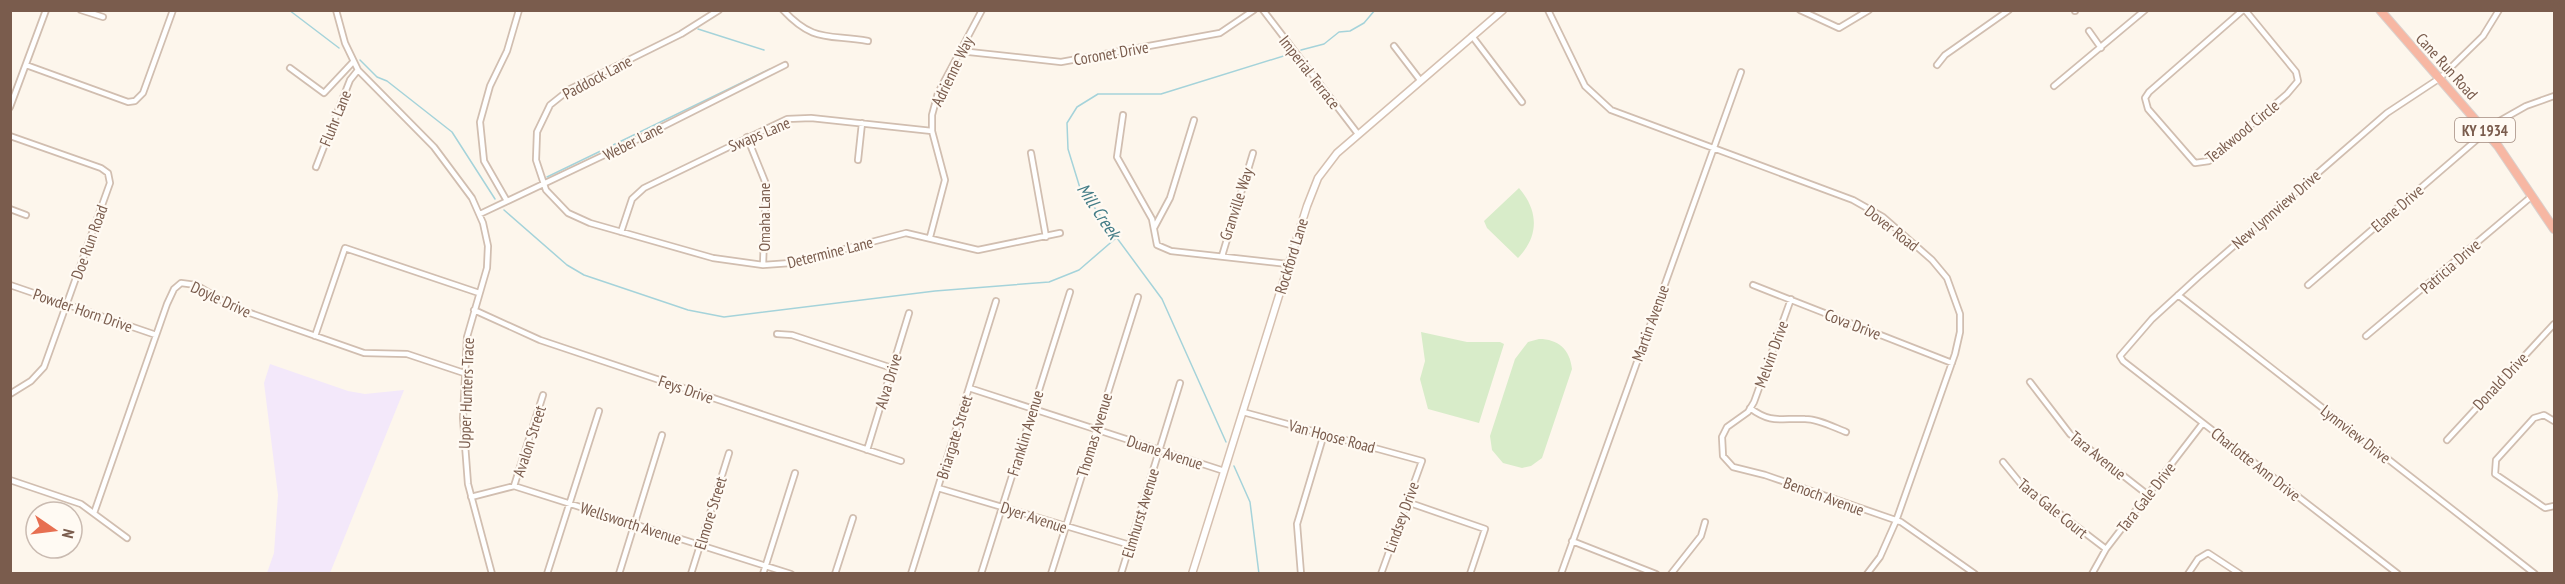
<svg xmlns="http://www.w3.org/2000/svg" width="2565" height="584" font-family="'PT Sans Narrow',sans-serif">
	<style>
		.education { fill: #f3e8fa }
		.green { fill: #d8ecc9 }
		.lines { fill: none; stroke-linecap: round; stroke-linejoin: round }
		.stream { stroke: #a5d3da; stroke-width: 1.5 }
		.street-casing { stroke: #d1beb0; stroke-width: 8 }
		.secondary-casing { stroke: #d6c0b0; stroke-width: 9 }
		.highway-casing { stroke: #dad1cd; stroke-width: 10 }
		.street { stroke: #fff; stroke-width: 4.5 }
		.secondary { stroke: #fff; stroke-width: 6 }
		.highway { stroke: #f7b7a3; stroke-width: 8 }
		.labels { text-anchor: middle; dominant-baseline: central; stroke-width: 4.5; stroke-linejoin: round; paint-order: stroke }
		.shield { fill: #fffaf3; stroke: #a28b7f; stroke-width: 1.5 }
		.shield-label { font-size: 15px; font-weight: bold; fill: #7a5c4d }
		.street-label { font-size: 16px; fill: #7a5c4d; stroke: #fffaf3 }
		.water-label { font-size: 18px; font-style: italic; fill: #437c86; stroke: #fffaf3 }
	</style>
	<rect width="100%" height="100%" fill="#fdf6ec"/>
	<!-- education -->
	<path class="education" d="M270,364L348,391L365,394L404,390L330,573H267L274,553L278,495L264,383Z"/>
	<!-- green -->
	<path class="green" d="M1519,188C1539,211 1539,236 1518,258L1487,228L1484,221Z
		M1421,332L1467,342H1500L1504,344L1479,423L1428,409L1420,379L1425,361Z
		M1539,339C1558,339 1570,349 1572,369L1542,458L1531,466L1522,468L1503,463L1492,450L1490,436L1515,359L1528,342Z"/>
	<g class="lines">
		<!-- stream -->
		<path class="stream" d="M289,10L339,48
			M698,29L764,50
			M1301,50L1324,44L1339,32L1350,31L1364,23L1375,10
			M360,60L377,77L387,81L452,132L495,199
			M547,177L770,69
			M504,210L567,265L584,275L688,310L724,317L935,291L1049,282L1079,270L1116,238
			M1226,442L1162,299L1080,188L1068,149L1067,123L1077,107L1098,94H1161L1290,54
			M1234,466L1250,502L1259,574"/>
		<!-- street casing -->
		<g class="street-casing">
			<path id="street" d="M81,10L103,17
				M336,10L345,43L358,70L434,147L472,198L483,223L488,246L487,268L467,337L463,418L468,484L492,574
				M719,10L681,34L570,89L550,105L537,132L536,160L546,190L568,213L590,223L713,258L763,265L791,263L906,233L978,250L1060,233
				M783,10C814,43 827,34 868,41
				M1263,10L1358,134
				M1548,10L1585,86L1611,110L1853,200L1883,217L1932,260L1947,278L1960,314V332L1955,354L1896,521L1880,557L1867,574
				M1800,10L1839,28L1869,10
				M2075,10V11
				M2243,10L2149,92L2145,98L2148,109L2195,163L2209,161L2287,94L2298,81L2296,72L2245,10
				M2089,31L2101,48
				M1472,36L1522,102
				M1394,46L1420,80
				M960,51L1061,62L1220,33L1254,10
				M26,65L128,102L135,101L143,93L173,10
				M1937,65L1945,55L2009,10
				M290,68L324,93L353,62
				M2054,86L2145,10
				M10,107L46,10
				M1123,115L1117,157L1152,219L1157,245L1171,251L1288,264
				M10,136L101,168L108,173L110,183L44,367L31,381L10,394
				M747,137L766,184L763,265
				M1031,153L1046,237
				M858,160L862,123
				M316,167L350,80L358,70
				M507,201L484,161L480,122L490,86L507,51L519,10
				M10,209L26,215
				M480,214L636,140L785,65
				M1154,228L1170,198L1194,120
				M621,232L632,199L644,188L787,119L811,118L932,131
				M930,237L945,180L932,131V115L938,93L982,10
				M1222,256L1253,153
				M10,285L156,335
				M1753,285L1952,363
				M2308,285L2496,123L2526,106L2554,96
				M2178,295L2535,574
				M1791,299L1754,402L1748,412L1727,427L1722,437L1723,456L1733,467L1765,475L1901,522L1975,574
				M474,310L540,340L901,461
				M777,334L792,335L892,368
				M315,336L345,248L479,293
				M2366,336L2532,196
				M2030,382L2070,434L2148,495
				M969,388L1224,471
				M1750,408C1771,424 1781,418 1805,419C1818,419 1833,427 1846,432
				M1243,412L1422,461L1381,574
				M2554,421L2544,415L2534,418L2496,460L2495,474L2545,508L2554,506
				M2447,440L2554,324
				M867,450L909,313
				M2003,462L2021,484L2106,549
				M10,480L81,504L127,538
				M514,486L543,395
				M938,488L1130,545
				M471,497L514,486L791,574
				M1407,502L1485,529L1470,574
				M94,513L167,304L174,289L181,283L196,285L233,307L364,353L407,354L464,373
				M1572,541L1656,574
				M547,574L599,411
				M619,574L662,435
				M691,574L729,453
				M763,574L795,473
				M835,574L853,518
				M911,574L996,301
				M981,574L1070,292
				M1051,574L1138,297
				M1121,574L1180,383
				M1301,574L1297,524L1324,434
				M1561,574L1741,72
				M1671,574L1701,536L1705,522
				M2092,574L2106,549L2203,423
				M2188,574L2198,559L2208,553L2240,574
				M2398,574L2123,361L2120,356L2152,319L2198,277L2387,113L2440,78L2483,36L2499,10"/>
		</g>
		<!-- secondary casing -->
		<g class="secondary-casing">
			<path id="secondary" d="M1192,574L1307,206L1318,178L1337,153L1503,10"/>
		</g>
		<!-- highway casing -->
		<g class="highway-casing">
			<path id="highway" d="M2380,10L2498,146L2554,229"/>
		</g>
		<!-- street -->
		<use href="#street" class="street"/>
		<!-- secondary -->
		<use href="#secondary" class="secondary"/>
		<!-- highway -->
		<use href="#highway" class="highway"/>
	</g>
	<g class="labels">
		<!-- shield labels -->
		<rect class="shield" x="2455" y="118" width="60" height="24" rx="4.5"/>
		<g class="shield-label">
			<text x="2485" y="130">KY 1934</text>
		</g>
		<!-- street labels -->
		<g class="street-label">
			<text transform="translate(1111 53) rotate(-10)">Coronet Drive</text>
			<text transform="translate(2447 66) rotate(48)">Cane Run Road</text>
			<text transform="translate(952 71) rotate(-64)">Adrienne Way</text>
			<text transform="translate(1310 72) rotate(52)">Imperial Terrace</text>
			<text transform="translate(597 77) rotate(-28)">Paddock Lane</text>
			<text transform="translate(335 118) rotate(-68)">Fluhr Lane</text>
			<text transform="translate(2242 131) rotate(-39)">Teakwood Circle</text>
			<text transform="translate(759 134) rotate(-23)">Swaps Lane</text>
			<text transform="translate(633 141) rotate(-27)">Weber Lane</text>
			<text transform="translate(1236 204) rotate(-72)">Granville Way</text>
			<text transform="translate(2397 208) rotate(-41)">Elane Drive</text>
			<text transform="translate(2276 209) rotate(-41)">New Lynnview Drive</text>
			<text transform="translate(764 217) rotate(-90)">Omaha Lane</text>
			<text transform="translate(1892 228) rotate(38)">Dover Road</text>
			<text transform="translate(89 242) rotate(-70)">Doe Run Road</text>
			<text transform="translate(830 252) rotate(-14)">Determine Lane</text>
			<text transform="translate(1291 256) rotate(-73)">Rockford Lane</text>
			<text transform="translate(2450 266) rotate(-41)">Patricia Drive</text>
			<text transform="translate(221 299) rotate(25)">Doyle Drive</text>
			<text transform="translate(83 310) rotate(19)">Powder Horn Drive</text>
			<text transform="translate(1650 323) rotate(-70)">Martin Avenue</text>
			<text transform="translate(1853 324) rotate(21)">Cova Drive</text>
			<text transform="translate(1771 354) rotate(-70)">Melvin Drive</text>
			<text transform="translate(888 381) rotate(-73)">Alva Drive</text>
			<text transform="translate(2500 381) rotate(-47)">Donald Drive</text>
			<text transform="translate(686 389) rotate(19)">Feys Drive</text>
			<text transform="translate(466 393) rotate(-88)">Upper Hunters Trace</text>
			<text transform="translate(1025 433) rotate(-73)">Franklin Avenue</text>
			<text transform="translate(2356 434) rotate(38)">Lynnview Drive</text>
			<text transform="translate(1094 435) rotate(-73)">Thomas Avenue</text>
			<text transform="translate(1332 436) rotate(15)">Van Hoose Road</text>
			<text transform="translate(954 437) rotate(-73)">Briargate Street</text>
			<text transform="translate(529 441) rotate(-72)">Avalon Street</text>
			<text transform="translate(1165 452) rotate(18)">Duane Avenue</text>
			<text transform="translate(2098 455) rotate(39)">Tara Avenue</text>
			<text transform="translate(2256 464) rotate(38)">Charlotte Ann Drive</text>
			<text transform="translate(1824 496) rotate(20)">Benoch Avenue</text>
			<text transform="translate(2146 497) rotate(-52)">Tara Gale Drive</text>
			<text transform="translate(2053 508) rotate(39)">Tara Gale Court</text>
			<text transform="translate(710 513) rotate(-73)">Elmore Street</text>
			<text transform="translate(1140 513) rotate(-73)">Elmhurst Avenue</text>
			<text transform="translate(1034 517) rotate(18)">Dyer Avenue</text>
			<text transform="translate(1401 517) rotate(-70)">Lindsey Drive</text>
			<text transform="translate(631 523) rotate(18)">Wellsworth Avenue</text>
		</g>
		<!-- water labels -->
		<g class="water-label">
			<text transform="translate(1099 211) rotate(56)">Mill Creek</text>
		</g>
	</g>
	<!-- border -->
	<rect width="2565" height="584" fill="none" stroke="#7a5c4d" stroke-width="24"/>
	<!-- north arrow -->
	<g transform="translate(54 530) rotate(104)"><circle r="28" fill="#fffaf3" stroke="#cabbb1" stroke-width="1.5"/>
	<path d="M0-4.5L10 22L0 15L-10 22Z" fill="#e76f51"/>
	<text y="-9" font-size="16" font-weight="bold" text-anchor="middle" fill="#7a5c4d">N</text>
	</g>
</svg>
